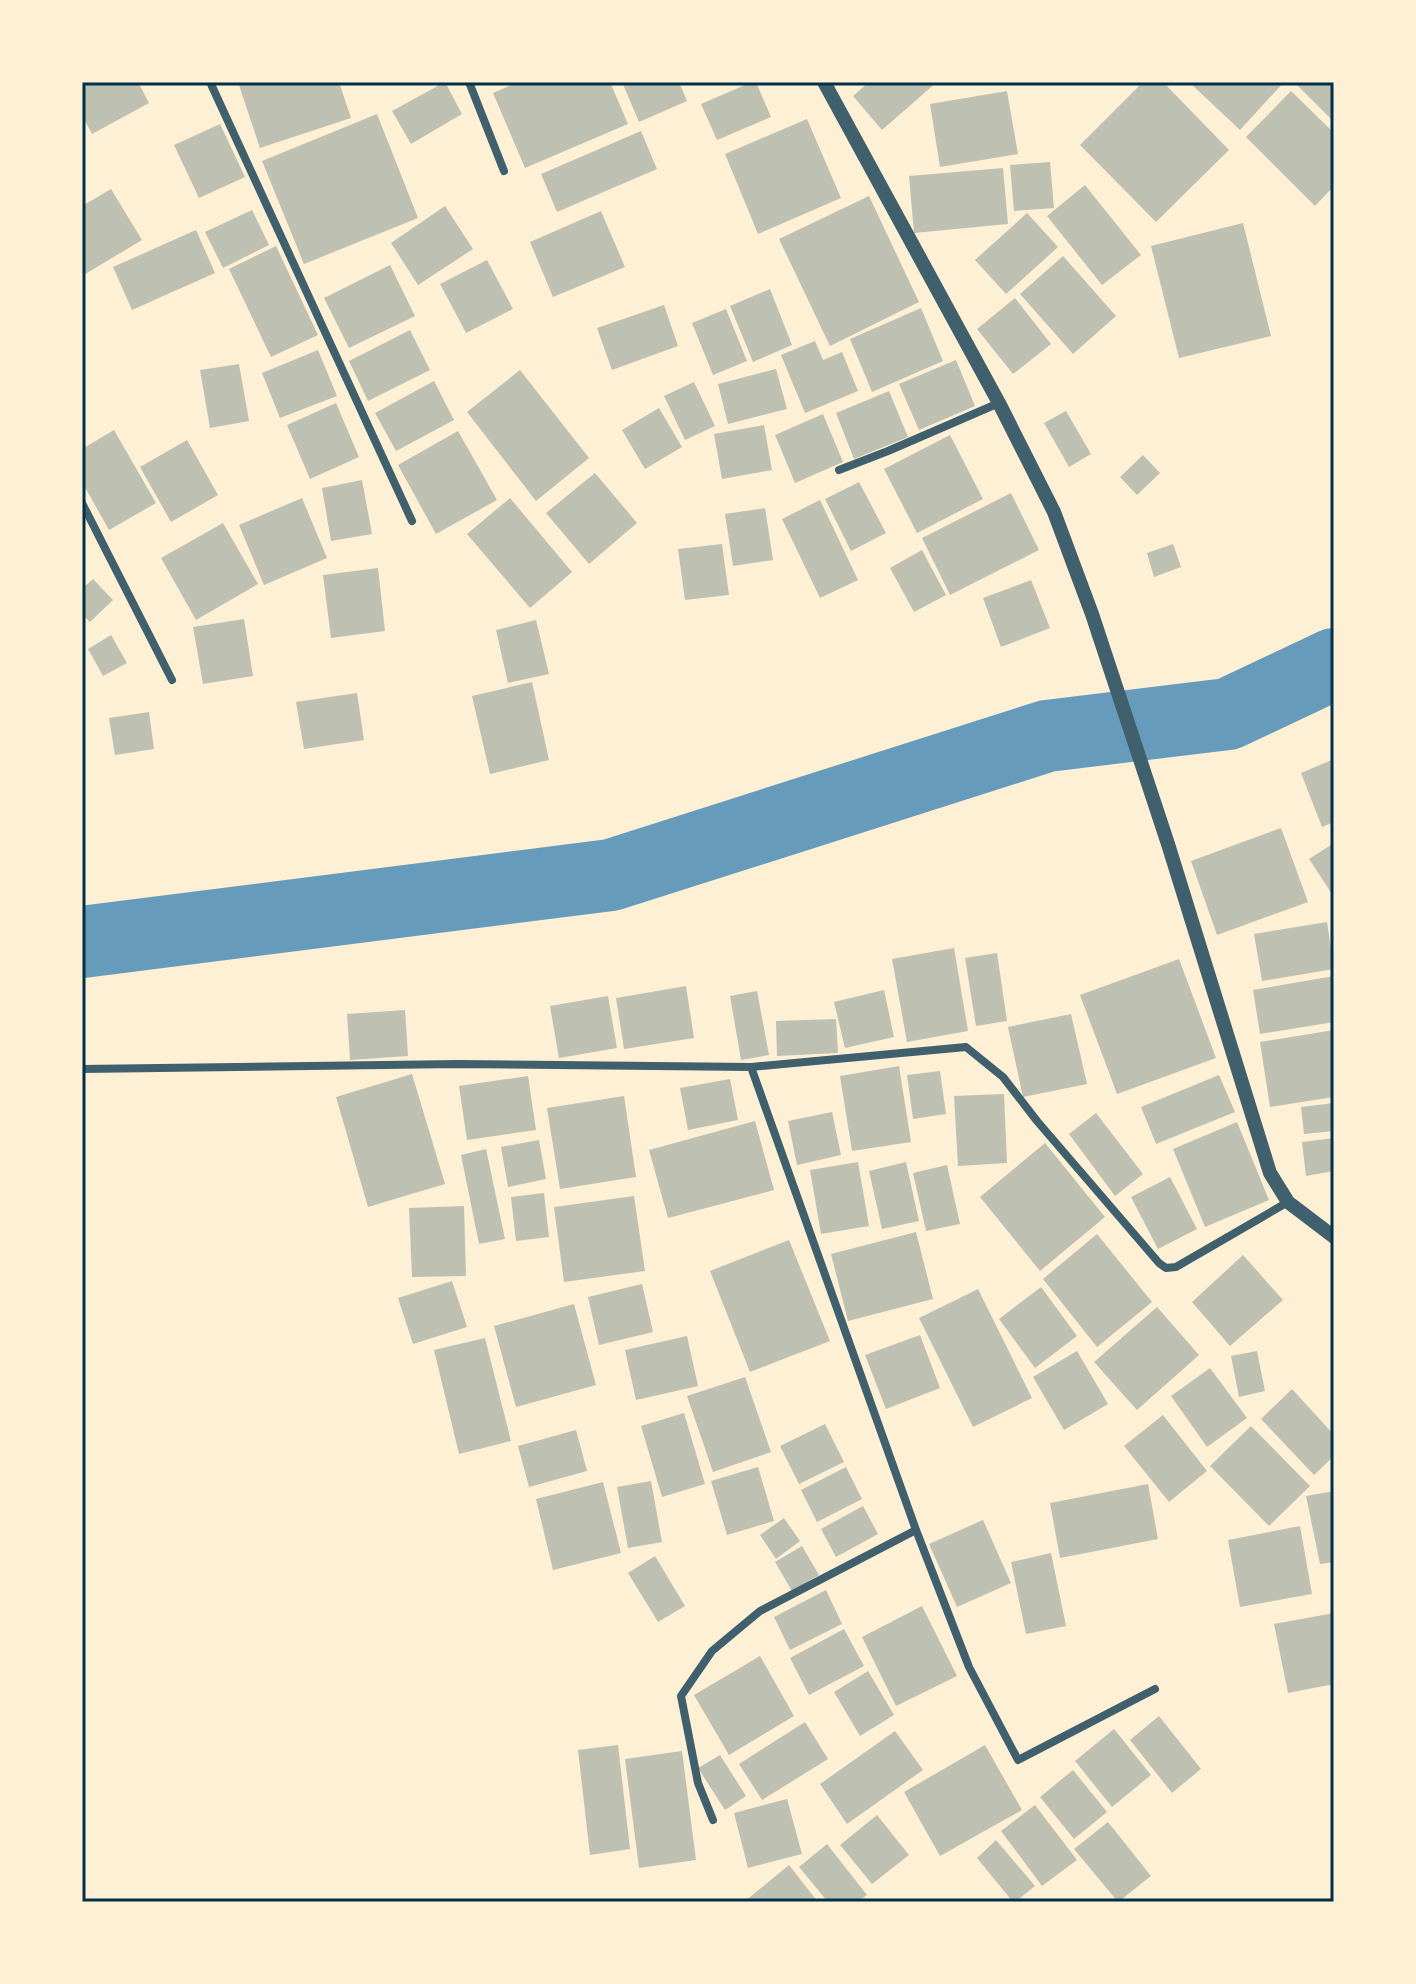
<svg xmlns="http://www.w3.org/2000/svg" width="1416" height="1984" font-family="Jost,sans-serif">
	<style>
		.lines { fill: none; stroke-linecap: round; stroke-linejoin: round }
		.river { stroke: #669bbc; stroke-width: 72 }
		.building { fill: #bec0b2 }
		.minor { stroke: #3f606c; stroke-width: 8 }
		.tertiary { stroke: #3f606c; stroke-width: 14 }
		.neatline { fill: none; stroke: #003049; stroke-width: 3 }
	</style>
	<rect width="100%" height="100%" fill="#fdf0d5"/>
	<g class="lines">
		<!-- river -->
		<path class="river" d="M82,942L611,875L1047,736L1228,714L1334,664"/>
	</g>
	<!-- building -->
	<path class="building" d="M82,82H138L149,103L92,134L82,115Z
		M238,82H339L351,118L260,148Z
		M445,82L462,114L411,144L392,111Z
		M518,82H610L628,124L525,168L493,93Z
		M622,82H679L687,101L639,122Z
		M752,82H756L771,117L717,140L701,104Z
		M869,82H937L882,130L853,96Z
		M1143,82H1163L1229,150L1156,222L1080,145Z
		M1189,82H1284L1240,130Z
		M1298,82H1334V122L1296,84Z
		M1007,91L1018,154L940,167L930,104Z
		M1291,91L1334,133V186L1315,206L1246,137Z
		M377,114L418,218L304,264L262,161Z
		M807,119L841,198L758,234L725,154Z
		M220,124L245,177L199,198L174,145Z
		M641,131L657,169L557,212L541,174Z
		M1050,162L1054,208L1014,211L1010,165Z
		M1003,168L1008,224L914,233L909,176Z
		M1085,185L1141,255L1102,285L1047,216Z
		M111,189L142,240L82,276V206Z
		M869,196L919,302L830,346L779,239Z
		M445,206L473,249L418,285L391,243Z
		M252,210L269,245L223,268L205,232Z
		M601,211L625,267L553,297L530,242Z
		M1027,213L1058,247L1006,294L975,260Z
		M1243,223L1271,336L1179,358L1151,246Z
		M196,230L215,273L132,310L113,267Z
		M276,246L318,335L271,357L229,269Z
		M1063,256L1116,316L1073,354L1020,294Z
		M487,260L513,309L466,333L440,284Z
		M390,265L415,316L349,348L324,298Z
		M770,289L792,345L753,362L730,306Z
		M1015,298L1051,344L1013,374L977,329Z
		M664,305L678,346L612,370L597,328Z
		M921,308L943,361L872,392L850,339Z
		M726,309L747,361L713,375L692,323Z
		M410,330L430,370L368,401L349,361Z
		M815,341L823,360L842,352L858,391L805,413L781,355Z
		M318,350L337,396L280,418L262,373Z
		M956,360L975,406L919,430L899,384Z
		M239,364L249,421L210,428L200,370Z
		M776,369L787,409L728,424L718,384Z
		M520,370L589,458L536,501L467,412Z
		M434,381L454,420L396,451L375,413Z
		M694,382L715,426L685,440L664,396Z
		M889,391L908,437L854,459L836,413Z
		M336,403L359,457L310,479L287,425Z
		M659,408L682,447L645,469L622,430Z
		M1066,411L1091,454L1069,467L1044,423Z
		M823,414L843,462L795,483L775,435Z
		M764,425L772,470L722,479L714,434Z
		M114,430L156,503L109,530L82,482V449Z
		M458,431L497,500L436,534L398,465Z
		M950,435L983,499L917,533L884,469Z
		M187,440L218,495L171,522L140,467Z
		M1143,455L1160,473L1137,495L1120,477Z
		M595,473L637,523L589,564L546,513Z
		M362,480L372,534L331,541L322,488Z
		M859,482L886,533L851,551L825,499Z
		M1011,493L1039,550L950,595L922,538Z
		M302,498L327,558L264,585L239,525Z
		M510,498L572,572L530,608L467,534Z
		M820,500L858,580L820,598L782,519Z
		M765,508L773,560L733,566L725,514Z
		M223,523L258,584L196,620L161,558Z
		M722,544L729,595L685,600L678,549Z
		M1173,544L1181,567L1154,577L1147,553Z
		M922,550L946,595L914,612L890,568Z
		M378,568L385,631L331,638L323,575Z
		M93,579L113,600L90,622L82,614V589Z
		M1031,580L1050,628L1001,647L983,598Z
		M244,619L253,676L203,684L193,627Z
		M536,620L549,674L508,683L496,630Z
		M111,635L127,663L103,676L88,649Z
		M532,682L549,760L490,774L472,696Z
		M357,693L364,740L304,749L296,702Z
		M149,712L154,749L115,755L109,718Z
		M1334,759V822L1322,827L1301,773Z
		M1281,828L1308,902L1217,935L1191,861Z
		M1334,843V897L1309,859Z
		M1327,922L1334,969L1262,981L1254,934Z
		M954,948L968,1031L907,1042L892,959Z
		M997,953L1007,1021L976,1026L965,958Z
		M1179,959L1216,1058L1117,1094L1080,995Z
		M1334,976V1022L1260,1034L1253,990Z
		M686,986L694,1038L624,1049L616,998Z
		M884,990L894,1037L845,1048L834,1002Z
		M757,991L769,1055L741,1060L730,996Z
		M608,996L617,1048L559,1058L550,1006Z
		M405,1010L408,1056L350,1060L347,1014Z
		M1071,1014L1087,1084L1023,1097L1008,1027Z
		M836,1019L838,1053L777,1056L776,1021Z
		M1334,1030V1097L1270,1107L1260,1042Z
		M899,1066L911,1142L852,1151L840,1076Z
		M940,1071L946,1114L913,1119L907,1075Z
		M412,1074L445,1184L368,1207L336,1097Z
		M1219,1075L1235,1112L1156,1144L1141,1107Z
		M528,1076L536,1130L467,1140L459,1086Z
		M730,1079L738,1120L688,1130L680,1088Z
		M1004,1094L1007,1163L958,1166L954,1096Z
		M624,1096L636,1177L560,1189L547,1108Z
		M1334,1103V1131L1304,1134L1301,1107Z
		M832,1112L841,1155L797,1165L788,1121Z
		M1096,1113L1143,1174L1115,1196L1069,1134Z
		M755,1121L774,1190L668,1218L649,1150Z
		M1237,1122L1269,1200L1205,1227L1173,1149Z
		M1334,1138V1171L1306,1176L1302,1142Z
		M539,1140L546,1179L508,1187L501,1147Z
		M1045,1143L1105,1217L1040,1271L980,1197Z
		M486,1149L505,1239L479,1244L461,1155Z
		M858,1162L869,1226L821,1234L810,1170Z
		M906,1162L919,1221L882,1229L869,1171Z
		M947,1165L960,1224L926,1231L913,1173Z
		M1170,1177L1197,1229L1158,1249L1131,1197Z
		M544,1193L549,1237L516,1241L511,1197Z
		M634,1196L645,1271L564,1282L554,1207Z
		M464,1206L466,1276L412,1277L409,1208Z
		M916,1232L933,1299L848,1321L831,1254Z
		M1097,1234L1152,1302L1097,1347L1043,1279Z
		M789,1240L830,1341L750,1372L710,1271Z
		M1243,1255L1283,1300L1230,1346L1192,1302Z
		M452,1281L467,1327L413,1344L398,1298Z
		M642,1284L653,1332L599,1345L588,1297Z
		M1041,1287L1077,1336L1035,1368L999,1319Z
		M978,1289L1032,1398L973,1427L919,1318Z
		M574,1304L596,1385L516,1407L494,1326Z
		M1157,1307L1199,1355L1137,1410L1094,1362Z
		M920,1335L940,1388L886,1409L865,1355Z
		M687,1336L698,1386L636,1400L625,1350Z
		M485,1338L511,1441L459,1454L434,1350Z
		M1077,1351L1108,1404L1064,1430L1033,1377Z
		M1257,1351L1265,1391L1239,1397L1231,1356Z
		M1210,1368L1247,1418L1207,1447L1171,1396Z
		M745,1377L771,1452L713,1472L687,1396Z
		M1292,1389L1334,1435V1456L1314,1475L1261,1419Z
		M684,1413L705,1484L662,1497L641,1426Z
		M1163,1415L1207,1471L1169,1502L1124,1446Z
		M825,1424L844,1462L799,1484L780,1446Z
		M1251,1426L1310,1486L1269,1526L1210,1466Z
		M576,1430L587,1471L529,1487L518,1446Z
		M758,1467L774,1521L727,1535L711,1481Z
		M846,1467L862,1499L817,1522L801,1490Z
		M651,1481L662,1542L628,1548L617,1487Z
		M603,1482L621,1553L553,1570L536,1499Z
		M1148,1484L1158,1539L1060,1558L1050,1503Z
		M1334,1491V1562L1320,1564L1306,1496Z
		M863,1506L878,1534L836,1557L821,1529Z
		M784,1518L800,1541L776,1559L760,1535Z
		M983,1520L1011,1583L957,1607L929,1544Z
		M1300,1526L1312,1594L1240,1607L1228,1540Z
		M802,1546L819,1575L792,1591L775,1562Z
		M1051,1553L1066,1626L1026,1634L1011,1562Z
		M655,1556L685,1606L658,1622L628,1573Z
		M826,1590L842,1624L790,1650L774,1617Z
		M922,1606L957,1676L896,1706L862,1637Z
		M1334,1613V1684L1288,1693L1274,1624Z
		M844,1629L864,1666L809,1695L790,1658Z
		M760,1656L794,1716L729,1755L694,1695Z
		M868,1671L894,1715L860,1736L834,1692Z
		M1159,1716L1201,1769L1172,1793L1130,1740Z
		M805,1722L828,1759L762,1800L739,1764Z
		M1114,1729L1151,1775L1112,1807L1075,1761Z
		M895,1731L923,1770L847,1824L820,1784Z
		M618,1745L630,1849L590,1855L578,1750Z
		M985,1745L1022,1810L940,1856L904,1792Z
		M682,1751L696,1860L639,1868L625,1759Z
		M720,1755L746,1796L725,1810L698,1768Z
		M1073,1770L1107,1812L1074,1839L1040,1797Z
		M787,1799L802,1854L748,1868L734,1813Z
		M1035,1805L1077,1860L1042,1886L1001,1831Z
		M877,1815L909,1855L872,1884L840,1845Z
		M1108,1822L1151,1876L1118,1902L1074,1849Z
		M996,1840L1035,1886L1015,1902H1013L977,1858Z
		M827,1844L867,1895L857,1902H828L799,1867Z
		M789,1865L818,1902H744Z"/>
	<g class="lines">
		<!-- minor -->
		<path class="minor" d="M210,82L412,521
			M469,82L504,171
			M839,470L888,451L999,403
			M82,503L172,680
			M751,1067L916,1530L969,1667L1018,1760L1155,1689
			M82,1069L458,1064L751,1067L966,1047L1003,1077L1037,1121L1159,1263L1166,1268L1176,1267L1288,1202
			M713,1820L698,1783L681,1696L712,1651L760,1611L916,1530"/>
		<!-- tertiary -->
		<path class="tertiary" d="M824,82L999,403L1054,512L1092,614L1168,844L1270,1173L1288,1202L1334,1237"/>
	</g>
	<!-- border -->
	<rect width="1416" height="1984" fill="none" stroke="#fdf0d5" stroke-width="168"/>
	<rect x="84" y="84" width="1248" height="1816" class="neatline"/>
</svg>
